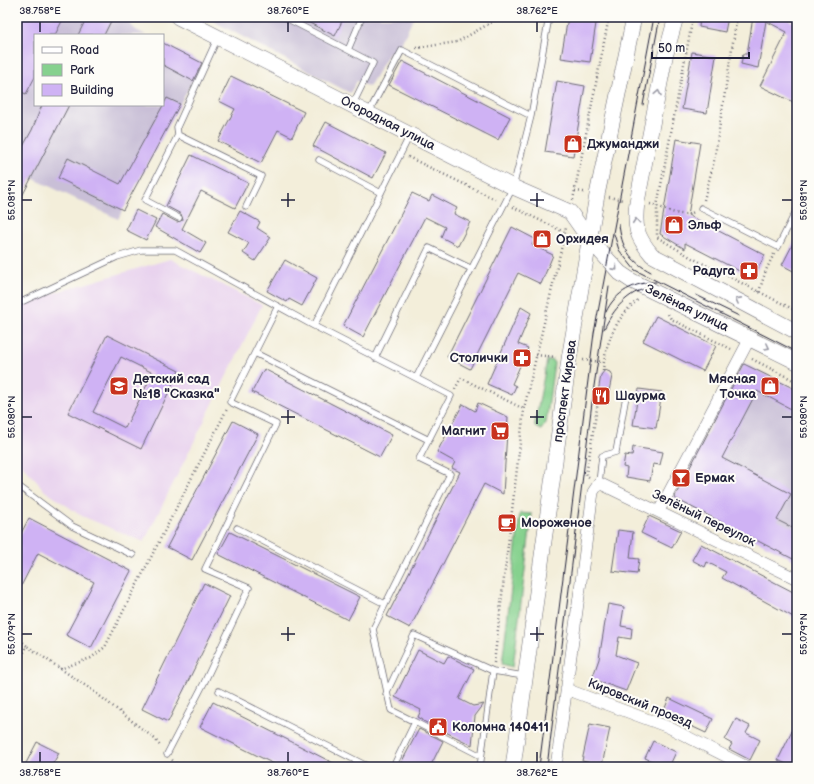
<svg xmlns="http://www.w3.org/2000/svg" width="814" height="784" font-family="'Balsamiq Sans',sans-serif">
	<style>
		.built { fill: #e8d2ee }
		.industrial { fill: #c9bfd7 }
		.green { fill: #86d18e; stroke: #547a64 }
		.building { fill: #cfb2f4; fill-rule: evenodd }
		.lines { fill: none; stroke-linecap: round; stroke-linejoin: round }
		.lane-casing { stroke: #6b6973; stroke-width: 7 }
		.street-casing { stroke: #6b6973; stroke-width: 12 }
		.secondary-casing { stroke: #6b6973; stroke-width: 16 }
		.path { stroke: #6b6973; stroke-width: 2.5; stroke-dasharray: 1 3; stroke-linecap: butt }
		.lane { stroke: #fff; stroke-width: 5.5 }
		.street { stroke: #fff; stroke-width: 11 }
		.secondary { stroke: #fff; stroke-width: 15 }
		.tram { stroke: #22223b; stroke-width: 1 }
		.oneway { stroke: #9c9ca7 }
		.ticks { fill: none; stroke: #22223b; stroke-width: 1.5 }
		.labels { text-anchor: middle; dominant-baseline: central; stroke-width: 4; stroke-linejoin: round; paint-order: stroke }
		.street-label { font-size: 13px; fill: #22223b; stroke: #fdfcf7 }
		.poi-label { font-size: 13px; font-weight: bold; fill: #22223b; stroke: #fdfcf7; text-anchor: start }
		.neatline { fill: none; stroke: #22223b; stroke-width: 1.5 }
		.ticks-label { font-size: 10px; text-anchor: middle; fill: #22223b }
	</style>
	<rect width="100%" height="100%" fill="#fdfcf7"/>
	<filter id="ink" filterUnits="userSpaceOnUse"><feTurbulence type="fractalNoise" baseFrequency=".025" numOctaves="2"/><feDisplacementMap in="SourceGraphic" scale="8" xChannelSelector="R" yChannelSelector="G"/><feConvolveMatrix kernelMatrix="1 2 1 2 8 2 1 2 1" color-interpolation-filters="sRGB"/></filter>
	<filter id="wash" filterUnits="userSpaceOnUse"><feTurbulence type="fractalNoise" baseFrequency=".012" numOctaves="4" result="noise"/><feDisplacementMap in="SourceGraphic" scale="16" xChannelSelector="R" yChannelSelector="G"/><feGaussianBlur stdDeviation="0.9" result="paint"/><feColorMatrix in="noise" values="0 0 0 0 0 0 0 0 0 0 0 0 0 0 0 0 0 1.4 0 .05"/><feComposite in="paint" operator="in"/></filter>
	<g filter="url(#wash)">
		<rect width="100%" height="100%" fill="#f3eeda"/>
		<!-- built -->
		<path class="built" d="M170,259L262,305L144,542L82,516L45,491L17,459V314L26,301Z"/>
		<!-- industrial -->
		<path class="industrial" d="M17,17H122L136,30L146,35H35V105H163V43L202,63L118,219L32,178L17,206Z
			M205,17H414L398,50L389,53L369,87L357,81L350,93Z
			M743,363L797,390V561L673,498Z"/>
		<!-- green -->
		<path class="green" d="M547,360H552L554,363L546,423L541,430L535,427V423Z
			M520,513L532,514L513,667L502,664Z"/>
		<g id="blocks">
			<!-- building -->
			<path class="building" d="M17,17H64L55,35H35V77L26,94L17,90Z
				M87,17H113L104,35H78Z
				M298,17H344L335,36Z
				M568,17H597L590,62L561,58Z
				M700,17H728L725,32L699,27Z
				M753,17H782L792,22L795,17H797V92L793,102L760,86L787,32L766,21L758,68L741,64L743,54H747Z
				M163,43L202,63L193,81L163,65Z
				M692,52L716,56L707,113L682,109Z
				M402,61L510,117L498,140L389,85Z
				M231,76L304,112L292,137L278,130L261,163L218,141L235,109L219,101Z
				M557,81L585,86L573,156L545,152Z
				M167,98L180,104L123,210L58,178L68,158L120,184Z
				M42,105H69L17,206V148L21,150L32,130Z
				M326,122L386,153L373,178L313,146Z
				M676,139L700,143L688,215L765,255L753,278L685,243V249L660,234Z
				M191,155L248,183L235,208L201,191L182,229L206,243L200,253L155,227L162,214L177,222L183,220L181,214L166,206Z
				M412,193L429,201L432,195L457,208L454,214L470,222L458,246L441,237L445,227L425,217L363,337L343,326Z
				M136,210L156,220L146,240L126,230Z
				M240,211L260,222L257,228L271,237L255,261L243,253L249,243L228,232Z
				M512,227L535,239L532,245L553,255L541,284L518,273L470,369L447,357Z
				M797,236V273L782,265Z
				M285,260L317,278L302,306L289,299L287,302L267,291Z
				M521,307L531,313L518,344L528,348L512,384L516,386L512,395L487,384Z
				M656,316L716,346L703,371L643,341Z
				M107,335L179,371L141,449L68,413ZM121,357L153,373L125,428L93,412Z
				M744,364L797,390V412L757,391L722,458L791,494L777,520L797,530V561L674,498Z
				M264,369L392,435L380,457L252,392Z
				M605,370L610,372L612,376L607,401L602,404L598,402L597,398L601,375Z
				M639,389L662,392L656,428L633,425Z
				M478,403L508,417L503,494L484,484L410,628L387,616L460,472L452,468L455,462L437,452L463,404L475,411Z
				M233,421L258,434L192,560L167,547Z
				M633,447L663,452L660,465L653,464L650,481L626,477L627,468L623,467L625,455L632,456Z
				M649,516L681,531L672,548L641,533Z
				M29,518L131,571L91,648L66,635L94,582L38,553L17,594V541Z
				M618,530L633,532L630,558L639,559L637,574L612,571Z
				M230,532L360,597L348,620L218,554Z
				M701,544L797,594V619L722,578L726,572L707,562L705,567L692,560Z
				M204,583L230,596L168,722L142,709Z
				M608,604L624,607L621,626L632,628L631,639L619,637L616,655L637,663L626,691L592,679L599,659Z
				M418,650L444,663L448,656L474,669L459,699L473,706L484,704L475,716L472,745L423,721V720L418,717L421,710L395,697Z
				M669,698L713,719L706,733L663,713Z
				M213,702L292,742L341,767H280L200,727Z
				M736,719L750,726L746,733L760,740L750,760L729,749L732,744L725,740Z
				M797,721V767H792L778,760Z
				M590,724L610,728L602,765L582,761Z
				M419,729L443,741L430,767H399Z
				M653,741L676,752L669,767H665L645,758Z
				M37,742L59,753L51,767H24Z"/>
		</g>
	</g>
	<g filter="url(#ink)">
		<use href="#blocks" fill-opacity="0" stroke="#6b6973" stroke-width="1"/>
		<g class="lines">
			<!-- lane casing -->
			<g class="lane-casing">
				<path id="lane" d="M284,17L348,50
					M218,37L177,127L178,135L261,176L246,207
					M353,104L373,63L348,50L362,17
					M369,112L402,50L531,116L549,17
					M178,135L145,200L179,218
					M319,160L381,193
					M701,208L778,247L797,209
					M17,304L117,257L141,250H175L314,326L410,135
					M314,326L416,378L513,187L531,116
					M255,353L429,440
					M375,358L429,248L470,268
					M599,483L602,456L616,452L626,396
					M17,485L72,526L133,555
					M237,528L385,604
					M219,691L369,767
					M386,694L414,635L493,671L524,676
					M415,722L481,756
					M167,754L204,683L249,588L205,569L276,424L230,402L278,306
					M393,767L415,722L391,710L373,629L450,474L419,459L451,396L416,378
					M480,767L493,671"/>
			</g>
			<!-- street casing -->
			<g class="street-casing">
				<path id="street" d="M659,511L750,338
					M566,689L668,727L747,767
					M556,767L593,492L599,483L797,579"/>
			</g>
			<!-- secondary casing -->
			<g class="secondary-casing">
				<path id="secondary" d="M178,17L513,187L570,212L589,239L620,273L632,281L797,362
					M676,17L665,57L637,202C634,227 636,236 652,255L797,332
					M513,767L569,359L597,195L634,17"/>
			</g>
			<!-- path -->
			<path class="path" d="M693,17L657,206V237L692,258L797,311
				M416,48L457,42L501,17
				M408,157L497,200
				M575,191L584,192
				M609,197L623,200
				M573,200L609,17
				M704,200L714,161L737,17
				M650,204C664,207 678,219 694,212
				M513,207L564,232
				M759,292L766,270L774,254
				M668,314L671,319L731,349
				M536,355L556,357
				M752,359L797,382
				M583,360L603,362
				M603,371C605,343 616,317 639,299
				M455,389L461,378L524,409
				M589,477L586,475L598,402
				M17,637L27,646
				M494,663L524,409L566,228
				M17,667L27,646L92,690L155,739L161,747
				M60,669L91,658L105,647L227,409
				M172,760L179,767"/>
			<!-- lane -->
			<use href="#lane" class="lane"/>
			<!-- street -->
			<use href="#street" class="street"/>
			<!-- secondary -->
			<use href="#secondary" class="secondary"/>
			<!-- tram -->
			<path class="tram" d="M643,105L660,17
				M619,224C621,247 630,261 651,272
				M614,234L619,250L635,270L797,352
				M696,295L739,316
				M606,312C615,292 635,282 656,282
				M604,329C613,310 628,291 649,288
				M539,767L594,333L654,17
				M547,767L594,386L609,286"/>
		</g>
		<!-- one-way arrows -->
		<defs><path id="oneway-chevron" d="M-2-3.5L2.5 0L-2 3.5" fill="none" stroke-width="1.6" stroke-linecap="round" stroke-linejoin="round"/></defs>
		<g class="oneway">
			<use href="#oneway-chevron" transform="translate(658 93) rotate(-79)"/>
			<use href="#oneway-chevron" transform="translate(636 221) rotate(-95)"/>
			<use href="#oneway-chevron" transform="translate(615 268) rotate(48)"/>
			<use href="#oneway-chevron" transform="translate(738 300) rotate(-152)"/>
			<use href="#oneway-chevron" transform="translate(767 347) rotate(27)"/>
		</g>
	</g>
	<!-- ticks -->
	<path class="ticks" d="M40,22V32M288,22V32M537,22V32M288,193V207M537,193V207M22,200H32M281,200H295M530,200H544M782,200H792M288,410V424M537,410V424M22,417H32M281,417H295M530,417H544M782,417H792M288,627V641M537,627V641M22,634H32M281,634H295M530,634H544M782,634H792M40,752V762M288,752V762M537,752V762"/>
	<!-- icons -->
	<defs>
		<g id="shop-square" transform="scale(1)"><rect x="-9" y="-9" width="18" height="18" rx="4" fill="#c8321e" stroke="#fdfcf7"/><path d="M-5-2.5h2.3a2.7 3.5 0 0 1 5.4 0H5L5.5 6h-11ZM-1.5-2.5h3a1.5 2.3 0 0 0-3 0Z" fill="#fff"/></g>
		<g id="pharmacy-square" transform="scale(1)"><rect x="-9" y="-9" width="18" height="18" rx="4" fill="#c8321e" stroke="#fdfcf7"/><path d="M-2-6h4v4h4v4h-4v4h-4v-4h-4v-4h4Z" fill="#fff"/></g>
		<g id="school-square" transform="scale(1)"><rect x="-9" y="-9" width="18" height="18" rx="4" fill="#c8321e" stroke="#fdfcf7"/><path d="M0-5L7-2L0 1L-7-2ZM-4 1L0 2.5L4 1V4Q0 6-4 4Z" fill="#fff"/></g>
		<g id="restaurant-square" transform="scale(1)"><rect x="-9" y="-9" width="18" height="18" rx="4" fill="#c8321e" stroke="#fdfcf7"/><path d="M-5-6h1v4h1v-4h1v4h1v-4h1v5L-1.5 .5V6h-2V.5L-5-1ZM5-6V6H3V1.5H1.5Q1.5-4 5-6Z" fill="#fff"/></g>
		<g id="supermarket-square" transform="scale(1)"><rect x="-9" y="-9" width="18" height="18" rx="4" fill="#c8321e" stroke="#fdfcf7"/><path d="M-6-5.5h2.5l.6 2H6L4.5 2H-2.5L-4.4-4H-6ZM-1.5 3.2a1.3 1.3 0 1 0 .1 0ZM3 3.2a1.3 1.3 0 1 0 .1 0Z" fill="#fff"/></g>
		<g id="bar-square" transform="scale(1)"><rect x="-9" y="-9" width="18" height="18" rx="4" fill="#c8321e" stroke="#fdfcf7"/><path d="M-6-5H6L.8 .8V4.5H3.5V6h-7V4.5H-.8V.8Z" fill="#fff"/></g>
		<g id="cafe-square" transform="scale(1)"><rect x="-9" y="-9" width="18" height="18" rx="4" fill="#c8321e" stroke="#fdfcf7"/><path d="M-5.5-4.5H6V0H3Q3 3.5 0 3.5H-2.5Q-5.5 3.5-5.5 0ZM3-3.2v2h1.7v-2ZM-6 4.5H4V6H-6Z" fill="#fff"/></g>
		<g id="civic-square" transform="scale(1)"><rect x="-9" y="-9" width="18" height="18" rx="4" fill="#c8321e" stroke="#fdfcf7"/><path d="M-.6-6.5H3V-4.5H.6V-3L4-1V1h2V6H-6V1h2V-1L-.6-3ZM-1.2 2.5V6h2.4V2.5Z" fill="#fff"/></g>
	</defs>
	<g fill-rule="evenodd">
		<use href="#shop-square" x="573" y="144"/>
		<use href="#shop-square" x="674" y="225"/>
		<use href="#shop-square" x="542" y="239"/>
		<use href="#pharmacy-square" x="749" y="271"/>
		<use href="#pharmacy-square" x="522" y="358"/>
		<use href="#school-square" x="119" y="386"/>
		<use href="#shop-square" x="770" y="386"/>
		<use href="#restaurant-square" x="601" y="396"/>
		<use href="#supermarket-square" x="500" y="431"/>
		<use href="#bar-square" x="681" y="478"/>
		<use href="#cafe-square" x="507" y="523"/>
		<use href="#civic-square" x="438" y="727"/>
	</g>
	<g class="labels">
		<!-- street labels -->
		<g class="street-label">
			<text transform="translate(388 123) rotate(27)">Огородная улица</text>
			<text transform="translate(687 308) rotate(26)">Зелёная улица</text>
			<text transform="translate(565 391) rotate(-82)">проспект Кирова</text>
			<text transform="translate(704 518) rotate(26)">Зелёный переулок</text>
			<text transform="translate(640 703) rotate(22)">Кировский проезд</text>
		</g>
		<!-- poi labels -->
		<g class="poi-label">
			<text x="587" y="144">Джуманджи</text>
			<text x="688" y="225">Эльф</text>
			<text x="556" y="239">Орхидея</text>
			<text x="735" y="271" text-anchor="end">Радуга</text>
			<text x="508" y="358" text-anchor="end">Столички</text>
			<text x="133" y="379">Детский сад<tspan x="133" dy="15">№18 "Сказка"</tspan></text>
			<text x="756" y="379" text-anchor="end">Мясная<tspan x="756" dy="15">Точка</tspan></text>
			<text x="615" y="396">Шаурма</text>
			<text x="486" y="431" text-anchor="end">Магнит</text>
			<text x="695" y="478">Ермак</text>
			<text x="521" y="523">Мороженое</text>
			<text x="452" y="727">Коломна 140411</text>
		</g>
	</g>
	<!-- margin -->
	<rect width="814" height="784" fill="none" stroke="#fdfcf7" stroke-width="44"/>
	<!-- legend -->
	<rect x="34" y="34" width="130" height="72" fill="#fdfcf7" stroke="#a5a5ac"/>
	<rect x="42" y="47" width="20" height="6" fill="#ffffff" stroke="#a5a5ac"/>
	<text x="70" y="54" font-size="12" fill="#22223b">Road</text>
	<rect x="42" y="64" width="20" height="12" fill="#86d18e" stroke="#a5a5ac"/>
	<text x="70" y="74" font-size="12" fill="#22223b">Park</text>
	<rect x="42" y="84" width="20" height="12" fill="#cfb2f4" stroke="#a5a5ac"/>
	<text x="70" y="94" font-size="12" fill="#22223b">Building</text>
	<!-- scale -->
	<path d="M652 52v6h97v-6" fill="none" stroke="#22223b" stroke-width="2"/>
	<text x="658" y="52" font-size="12" fill="#22223b" stroke="#fdfcf7" stroke-width="3" paint-order="stroke">50 m</text>
	<rect x="22" y="22" width="770" height="740" class="neatline"/>
	<g class="ticks-label">
		<text x="40" y="14">38.758°E</text>
		<text x="288" y="14">38.760°E</text>
		<text x="537" y="14">38.762°E</text>
		<text transform="translate(11 200) rotate(-90)" y="4">55.081°N</text>
		<text transform="translate(803 200) rotate(-90)" y="4">55.081°N</text>
		<text transform="translate(11 417) rotate(-90)" y="4">55.080°N</text>
		<text transform="translate(803 417) rotate(-90)" y="4">55.080°N</text>
		<text transform="translate(11 634) rotate(-90)" y="4">55.079°N</text>
		<text transform="translate(803 634) rotate(-90)" y="4">55.079°N</text>
		<text x="40" y="776">38.758°E</text>
		<text x="288" y="776">38.760°E</text>
		<text x="537" y="776">38.762°E</text>
	</g>
</svg>
